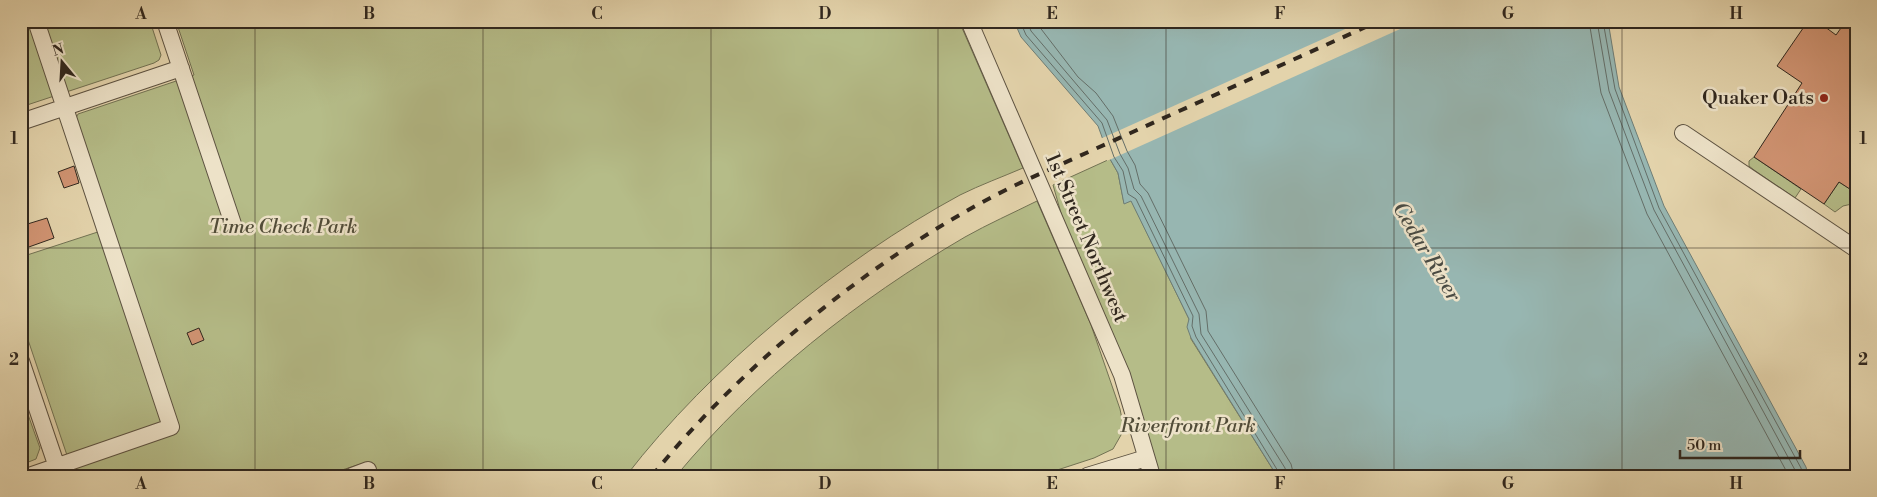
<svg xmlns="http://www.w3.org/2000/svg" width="1877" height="497" font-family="'Libre Bodoni',serif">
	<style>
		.green { fill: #b5bc88; stroke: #727253 }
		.water { fill: #97b6b1; stroke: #6e7d76 }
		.pier { fill: #e3d3ab }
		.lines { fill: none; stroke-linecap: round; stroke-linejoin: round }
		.shore { stroke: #646e68; stroke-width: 1 }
		.building { fill: #d19473; stroke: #30271e }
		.minor-casing { stroke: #5d5241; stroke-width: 18 }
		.minor { stroke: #ede2c8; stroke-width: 16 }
		.rail { stroke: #30271e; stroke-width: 4; stroke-dasharray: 9 9; stroke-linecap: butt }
		.grid { fill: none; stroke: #30271e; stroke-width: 1; stroke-opacity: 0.55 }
		.poi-dot { fill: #8f2418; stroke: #ede2c8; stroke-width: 2 }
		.labels { text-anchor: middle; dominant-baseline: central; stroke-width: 5; stroke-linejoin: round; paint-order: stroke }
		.poi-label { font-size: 20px; fill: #30271e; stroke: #ede2c8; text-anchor: end }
		.park-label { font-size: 20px; font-style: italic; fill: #514c38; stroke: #ede2c8 }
		.street-label { font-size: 20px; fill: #30271e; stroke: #ede2c8 }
		.water-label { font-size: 21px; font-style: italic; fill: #4a4b43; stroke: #ede2c8 }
		.neatline { fill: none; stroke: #30271e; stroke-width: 2 }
		.grid-label { font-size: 16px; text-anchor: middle; font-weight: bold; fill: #30271e }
	</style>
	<rect width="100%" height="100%" fill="#e3d3ab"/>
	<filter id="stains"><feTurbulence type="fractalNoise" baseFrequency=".004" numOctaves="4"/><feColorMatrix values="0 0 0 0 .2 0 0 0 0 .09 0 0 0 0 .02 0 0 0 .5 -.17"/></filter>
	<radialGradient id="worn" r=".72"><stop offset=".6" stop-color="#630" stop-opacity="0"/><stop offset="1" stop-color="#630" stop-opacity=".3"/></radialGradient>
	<!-- green -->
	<path class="green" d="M21,21H150L161,55L159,60L154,63L21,107Z
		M176,21H959L1023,168C1002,177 980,185 960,195C840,260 709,368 626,476H372L367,462L323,476H74L21,319V257L110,228L75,120L78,114L194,75Z
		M1754,157L1801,189L1795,198L1754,170L1749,166V161Z
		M1110,159L1118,173L1124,203L1131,200L1189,319L1191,339L1277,476H1152L1077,269L1053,185Z
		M1839,182L1856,193V203L1843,206L1835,212L1824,204Z
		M1037,201L1091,325L1120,409L1123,424L1121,435L1113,449L1094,458L1039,476H676C757,379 857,300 965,237C988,224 1013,213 1037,201Z
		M21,395L40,448L36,459L21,465Z"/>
	<!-- water -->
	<path class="water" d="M1014,21H1608L1619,87L1664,206L1806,467L1808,476H1277L1191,338L1187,327L1189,319L1131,201L1124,204L1118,173L1110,159L1098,126L1021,37Z"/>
	<!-- pier -->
	<path class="pier" d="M1363,21H1418L1107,161L1100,139Z"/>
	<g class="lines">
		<!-- shore -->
		<path class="shore" d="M1020,21L1026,35L1102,123L1114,157L1123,171L1128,194L1136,199L1193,316L1192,326L1196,337L1281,476
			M1027,21L1031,31L1107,120L1120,154L1128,168L1134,189L1141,196L1199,314L1201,334L1285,468L1287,476
			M1035,21L1078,77L1096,93L1113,116L1127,151L1135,165L1140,184L1148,193L1206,311L1208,331L1291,464L1294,476
			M1589,21L1601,93L1647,214L1789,476
			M1597,21L1609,91L1654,210L1795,470L1796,476
			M1603,21L1615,89L1659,208L1801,468L1803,476"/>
	</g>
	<!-- building -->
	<path class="building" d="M1808,21H1817L1836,35L1846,21H1856V193L1839,182L1824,204L1754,157L1802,83L1777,66Z
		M74,166L79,183L64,188L58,172Z
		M47,218L54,238L26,248L21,236V226Z
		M199,328L204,340L192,345L187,333Z"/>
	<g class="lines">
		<!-- minor casing -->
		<g class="minor-casing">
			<path id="minor" d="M165,21L233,224
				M969,21L1112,352L1122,375L1152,476
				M21,122L181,68
				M1683,133L1856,249
				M21,361L60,476
				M29,476L171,427L36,21
				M352,476L368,470
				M1087,476L1146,458"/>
		</g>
		<!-- minor -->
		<use href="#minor" class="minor"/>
		<!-- rail -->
		<path class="rail" d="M652,476C745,360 889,245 1024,181L1379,21"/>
	</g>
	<!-- grid -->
	<path class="grid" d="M255,21V476M483,21V476M711,21V476M938,21V476M1166,21V476M1394,21V476M1622,21V476M21,248H1856"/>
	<!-- markers -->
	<circle class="poi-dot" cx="1824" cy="98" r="5"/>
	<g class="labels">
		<!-- poi labels -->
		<g class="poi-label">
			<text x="1814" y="98">Quaker Oats</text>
		</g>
		<!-- park labels -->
		<g class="park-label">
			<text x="283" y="227">Time Check Park</text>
			<text x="1188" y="426">Riverfront Park</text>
		</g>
		<!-- street labels -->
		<g class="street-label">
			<text transform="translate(1086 238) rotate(67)">1st Street Northwest</text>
		</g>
		<!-- water labels -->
		<g class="water-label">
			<text transform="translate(1426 252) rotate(59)">Cedar River</text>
		</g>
	</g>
	<!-- margin -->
	<rect width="1877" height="497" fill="none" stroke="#e3d3ab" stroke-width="55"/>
	<!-- north arrow -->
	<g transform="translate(62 62) rotate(342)" stroke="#ede2c8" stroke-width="4" paint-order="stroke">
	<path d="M0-4L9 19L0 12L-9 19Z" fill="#30271e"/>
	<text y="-8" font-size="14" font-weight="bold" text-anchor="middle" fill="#30271e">N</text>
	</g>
	<!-- scale -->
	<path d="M1680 450v8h120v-8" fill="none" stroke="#30271e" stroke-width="2.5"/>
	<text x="1687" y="450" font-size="15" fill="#30271e" stroke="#ede2c8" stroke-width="4" paint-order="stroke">50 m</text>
	<rect x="28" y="28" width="1822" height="442" class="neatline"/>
	<g class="grid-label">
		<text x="141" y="19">A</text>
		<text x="369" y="19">B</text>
		<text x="597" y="19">C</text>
		<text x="825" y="19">D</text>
		<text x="1052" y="19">E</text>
		<text x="1280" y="19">F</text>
		<text x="1508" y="19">G</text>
		<text x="1736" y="19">H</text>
		<text x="14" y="144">1</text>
		<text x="1863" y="144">1</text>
		<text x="14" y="365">2</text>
		<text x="1863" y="365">2</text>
		<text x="141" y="489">A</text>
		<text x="369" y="489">B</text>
		<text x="597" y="489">C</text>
		<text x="825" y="489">D</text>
		<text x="1052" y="489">E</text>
		<text x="1280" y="489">F</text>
		<text x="1508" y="489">G</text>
		<text x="1736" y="489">H</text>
	</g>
	<rect width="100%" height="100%" filter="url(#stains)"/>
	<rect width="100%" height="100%" fill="url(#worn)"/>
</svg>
